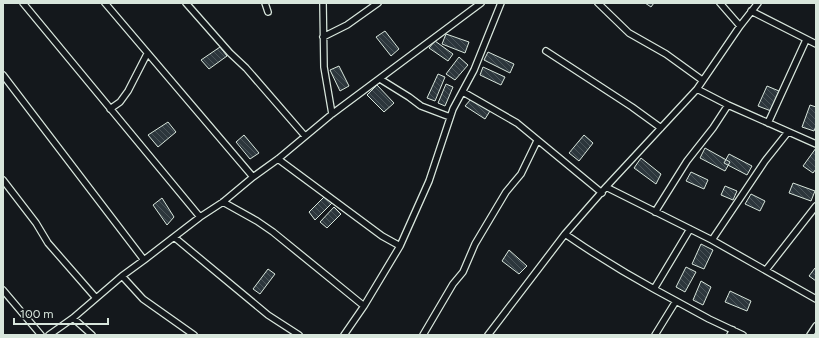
<svg xmlns="http://www.w3.org/2000/svg" width="819" height="338" font-family="Figtree,sans-serif">
	<style>
		.building { fill: url(#building-back-hatch); stroke: #d8e6dc }
		.lines { fill: none; stroke-linecap: round; stroke-linejoin: round }
		.street-casing { stroke: #d8e6dc; stroke-width: 8 }
		.street { stroke: #14181c; stroke-width: 5.5 }
	</style>
	<defs>
		<pattern id="building-back-hatch" width="6" height="6" patternUnits="userSpaceOnUse"><rect width="6" height="6" fill="#2c363c"/><path d="M-1 5l2 2M0 0l6 6M5-1l2 2" fill="none" stroke="#4a5358"/></pattern>
	</defs>
	<rect width="100%" height="100%" fill="#14181c"/>
	<!-- building -->
	<path class="building" d="M645,3H654L651,7Z
		M385,31L399,49L391,56L376,37Z
		M446,34L469,42L465,53L442,44Z
		M435,41L453,54L448,61L429,48Z
		M220,47L227,56L209,69L201,60Z
		M488,52L514,64L510,73L484,60Z
		M459,57L468,65L455,80L446,74Z
		M339,66L349,86L340,91L330,70Z
		M483,67L505,77L501,85L480,75Z
		M438,74L445,77L435,101L427,98Z
		M446,84L453,87L445,106L438,103Z
		M377,85L394,103L384,112L367,95Z
		M767,86L779,91L771,111L758,106Z
		M471,99L490,111L485,119L465,106Z
		M810,105L816,107V126L814,131L802,127Z
		M168,122L176,132L158,147L148,135Z
		M244,135L259,153L250,159L236,142Z
		M584,135L593,143L579,161L569,153Z
		M705,148L730,162L725,171L700,158Z
		M816,148V169L813,173L803,166Z
		M729,154L752,166L747,175L724,163Z
		M641,158L661,174L656,184L634,168Z
		M691,172L708,180L704,189L686,181Z
		M793,183L815,191L811,201L789,193Z
		M725,186L737,191L733,200L721,195Z
		M751,194L765,201L760,211L745,204Z
		M325,196L332,203L315,220L309,212Z
		M162,198L174,217L167,225L153,205Z
		M334,207L341,214L327,228L320,222Z
		M701,244L713,250L704,269L692,264Z
		M509,250L527,266L519,274L502,261Z
		M686,267L696,272L685,292L676,287Z
		M815,268L816,269V281L809,276Z
		M268,269L275,274L260,294L253,289Z
		M701,281L711,287L703,305L693,300Z
		M730,291L751,301L747,311L725,302Z"/>
	<g class="lines">
		<!-- street casing -->
		<g class="street-casing">
			<path id="street" d="M23,3L200,217
				M105,3L253,177
				M186,3L230,53L246,68L305,136
				M265,3L268,12
				M323,3L324,67L332,114
				M598,3L629,33L666,54L702,80
				M720,3L740,26
				M758,3L740,26L697,89L728,105L816,144
				M751,11L816,44
				M323,37L347,25L378,3
				M546,51L632,107L661,128
				M3,75L144,260
				M380,79L409,97L421,106L450,117
				M697,89L606,187L712,240L816,299
				M463,92L517,123L602,193
				M110,109L120,102L128,91L147,54
				M768,123L806,40
				M278,159L382,236L400,246
				M3,180L36,223L48,243L96,298
				M223,202L257,221L273,232L364,306
				M655,212L687,161L713,128L728,105
				M690,229L654,289L709,319L743,335
				M565,234C594,254 623,272 654,289
				M174,237L268,315L299,335
				M712,240L765,161L788,132
				M766,270L816,206
				M122,276L143,299L194,335
				M3,290L41,335
				M73,318L92,335
				M49,335L73,318L122,276L144,260L200,217L223,202L253,177L278,159L332,114L481,3
				M344,335L364,306L400,246L429,181L453,109L474,70L501,3
				M423,335L453,284L463,272L475,244L506,192L521,174L537,141
				M488,335L565,234L606,187
				M655,335L676,301
				M730,335L733,330
				M810,335L816,326"/>
		</g>
		<!-- street -->
		<use href="#street" class="street"/>
	</g>
	<!-- border -->
	<rect width="819" height="338" fill="none" stroke="#d8e6dc" stroke-width="8"/>
	<!-- scale -->
	<path d="M14 318v6h94v-6" fill="none" stroke="#d8e6dc" stroke-width="2"/>
	<text x="20" y="318" font-size="12" fill="#d8e6dc" stroke="#14181c" stroke-width="3" paint-order="stroke">100 m</text>
</svg>
